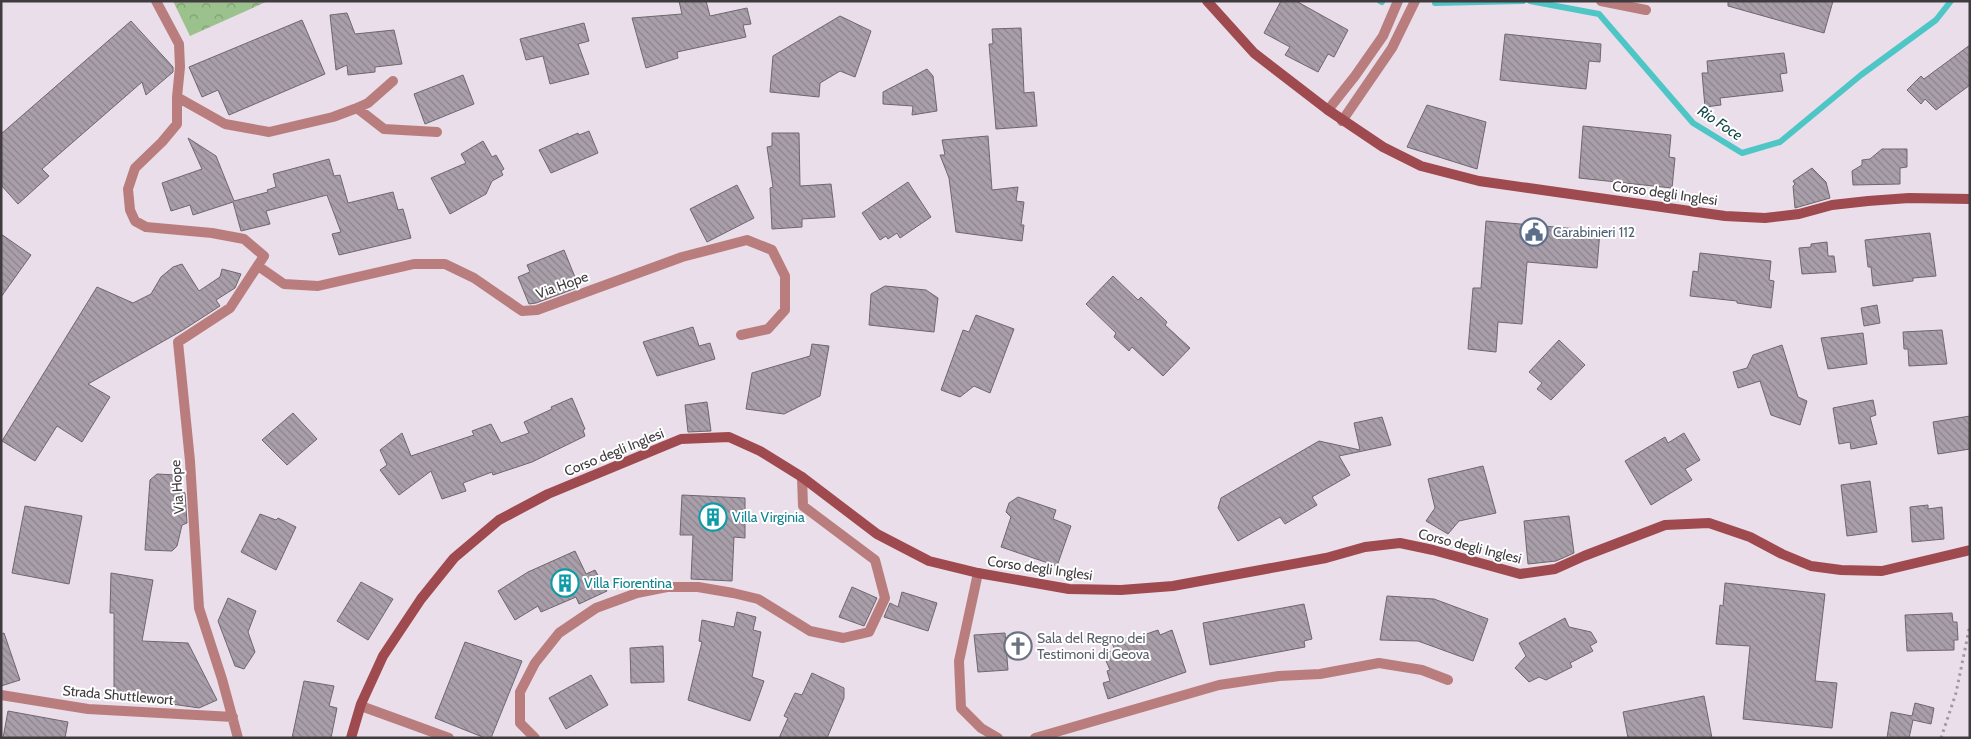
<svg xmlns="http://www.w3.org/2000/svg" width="1971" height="739" font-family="Cabin,sans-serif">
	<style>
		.park { fill: url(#park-crowns) }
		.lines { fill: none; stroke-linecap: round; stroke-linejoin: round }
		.stream { stroke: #4ec6c6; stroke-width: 6 }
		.building { fill: url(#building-back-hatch); stroke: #6f6670 }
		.path { stroke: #a199a1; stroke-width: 3; stroke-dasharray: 2.5 4; stroke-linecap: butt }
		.street { stroke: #b97d7e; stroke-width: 10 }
		.secondary { stroke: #9f4a4f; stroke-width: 10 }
		.labels { text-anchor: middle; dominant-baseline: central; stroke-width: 4; stroke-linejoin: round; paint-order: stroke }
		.street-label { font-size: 14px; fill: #3f3b3f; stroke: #fff }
		.service-label { font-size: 14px; fill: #4e5e75; stroke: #fff; text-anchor: start }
		.culture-label { font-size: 14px; fill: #0d838f; stroke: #fff; text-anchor: start }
		.worship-label { font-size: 14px; fill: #5b616d; stroke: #fff; text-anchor: start }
		.water-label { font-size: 15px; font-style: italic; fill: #114747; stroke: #fff }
	</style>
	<defs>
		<pattern id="park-crowns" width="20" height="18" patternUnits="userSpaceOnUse" patternTransform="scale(1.25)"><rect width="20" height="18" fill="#9bc28d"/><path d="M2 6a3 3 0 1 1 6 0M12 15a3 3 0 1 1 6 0" fill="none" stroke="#809f75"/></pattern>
		<pattern id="building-back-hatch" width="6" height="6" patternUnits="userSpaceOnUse" patternTransform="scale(1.25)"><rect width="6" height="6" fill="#a99faa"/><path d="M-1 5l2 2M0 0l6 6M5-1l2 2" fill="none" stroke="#8b838c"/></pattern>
	</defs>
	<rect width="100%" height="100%" fill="#e9dee9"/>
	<!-- park -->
	<path class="park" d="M173,1H268L190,36Z"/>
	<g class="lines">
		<!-- stream -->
		<path class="stream" d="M1380,1L1382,2
			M1530,1L1599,14L1693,123L1742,153L1780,142L1861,75L1936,20L1951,1
			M1435,3L1523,1"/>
	</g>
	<!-- building -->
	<path class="building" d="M679,1H706L710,16L747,8L751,24L743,25L746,37L677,52L678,58L646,68L632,18L682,14Z
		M1281,1H1296L1348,30L1334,57L1328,54L1318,72L1285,55L1290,47L1264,33Z
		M1728,1H1833L1824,33L1728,6Z
		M347,13L355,34L394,30L402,64L375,67V72L348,75L347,65L336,70L330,15Z
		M840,16L871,31L855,77L840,71L820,83L819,97L770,92L773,56Z
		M302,20L325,74L229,115L218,90L202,97L189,67Z
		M131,21L173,67V72L146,95L142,82L42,169L49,176L18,204L1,185V134Z
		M584,23L589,41L578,44L589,74L550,84L543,56L526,60L520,39Z
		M1021,28L1024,93L1034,92L1037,126L996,129L989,44H993L992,29Z
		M1505,34L1601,44L1600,62L1589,61L1586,89L1500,80Z
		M1970,45V85L1936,110L1925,99L1921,104L1907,90L1921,76L1924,79Z
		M1784,53L1787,73L1780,74L1783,91L1720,98L1721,105L1705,107L1702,73H1708L1707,61Z
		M927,69L933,76L937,111L912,115L913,106L883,104V92Z
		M463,75L474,104L425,124L414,94Z
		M1427,105L1486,122L1477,169L1407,147Z
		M1583,126L1671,135L1669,157L1675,158L1672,188L1579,178Z
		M589,131L598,153L551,173L539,150L578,133L579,135Z
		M772,133H799L800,186L831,184L835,217L802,219V227L772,229L770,188L773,187L767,147L772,146Z
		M988,136L992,190L1018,187L1016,201L1024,202L1021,225H1024L1022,241L956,232L949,178L940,155H945L942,140Z
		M188,138L216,156L234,201L268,192L267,190L276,187L273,174L329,159L334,176L340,175L348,203L393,192L398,210L403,209L411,238L339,255L332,234L341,232L327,195L266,211L270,224L241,231L233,202L193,215L190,205L171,211L162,183L202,169Z
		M483,141L492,157L496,155L504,169L501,171L503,175L492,181L486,194L450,214L431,178L466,163L461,154Z
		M1882,149H1907V167L1900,168V184L1853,185L1852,171L1862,165V160L1870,159Z
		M1812,168L1826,182L1830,198L1795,208L1793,186L1795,184L1793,181Z
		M908,182L931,217L900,238L897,233L888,239L886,236L880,240L862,213Z
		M737,185L754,218L707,242L690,209Z
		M1486,221L1600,231L1597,268L1527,262L1522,324L1498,322L1496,352L1468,349L1473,288H1481Z
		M1930,233L1936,276L1913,278V281L1873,286L1871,267H1868L1865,240Z
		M1,234L31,255L1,297Z
		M1827,242L1828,256H1834L1836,272L1802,274L1799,248L1811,247V244Z
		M564,250L579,287L536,303L529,304L518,277L530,272L527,265Z
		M1700,253L1771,261L1769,280L1774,281L1771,308L1737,303V301L1690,296L1693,271L1698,272Z
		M182,264L199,291L220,277L222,269L241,274L235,288L216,300L220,306L183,330L88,384L110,397L82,442L57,426L35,461L2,441L97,287L133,303L151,294L161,277L173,267Z
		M1113,276L1138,300L1141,297L1167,322L1165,325L1190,348L1163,376L1132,347L1129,351L1114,337L1116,333L1086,304Z
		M885,286L926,290L938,298L934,332L869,325L871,294Z
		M1877,305L1880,323L1864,326L1861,308Z
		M976,315L1014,329L990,393L974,386L960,397L941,390L963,330L969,332Z
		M693,327L699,346L710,343L715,359L657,376L643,342Z
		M1942,330L1947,364L1909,366L1908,349H1904L1903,332Z
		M1863,333L1867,364L1828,369L1821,338Z
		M1559,340L1585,365L1551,400L1537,389L1542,383L1529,372Z
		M812,344L829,346L820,396L784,414L746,409L752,373L810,356Z
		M1782,345L1798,397L1807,401L1800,425L1771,415L1760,381L1738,388L1733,372L1747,368L1753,355Z
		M572,398L585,429L583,430L585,436L532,462L493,475L492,472L463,483L466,491L442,499L431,471L399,495L380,470L387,465L380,450L402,433L411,456L474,435L472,431L491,424L501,443L529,433L524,422L552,409L551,407Z
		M1873,400L1876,415L1870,417L1877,444L1851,449L1850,442L1839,444L1833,408Z
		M707,402L711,431L688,432L685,405Z
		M293,413L317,439L287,465L262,440Z
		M1970,416V449L1938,454L1933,422Z
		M1382,417L1391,445L1339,456L1350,475L1312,497L1317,505L1285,524L1280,517L1238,541L1218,508L1221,498L1319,441L1360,450L1354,423Z
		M1684,433L1700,460L1685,469L1692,480L1651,505L1625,461L1665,437L1668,443Z
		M1483,466L1496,513L1459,521L1448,534L1426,521L1435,508L1428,479Z
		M157,474L177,475V489L185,493L187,523L182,525L177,546L172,551L145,550L150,480Z
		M1870,481L1877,532L1847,536L1841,485Z
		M682,495L745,498V538L734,537L732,581L691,579L693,535H680Z
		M1018,497L1056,510L1053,519L1071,526L1057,566L1001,547L1011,517L1006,512L1009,503Z
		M1928,505V509L1942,507L1944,539L1912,542L1910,507Z
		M25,506L82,516L69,584L12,573Z
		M260,514L276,520L278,518L296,527L276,570L241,552Z
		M1569,516L1574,553L1556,561L1528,564L1524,521Z
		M575,551L586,574L595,570L607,591L579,604L576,597L541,612L538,606L515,620L498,591L528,572Z
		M111,573L153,580L142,641L188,643L217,700L199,708L117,696L114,690V613H110Z
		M361,582L393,599L368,640L337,621Z
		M1725,583L1825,594L1815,681L1837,683L1832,728L1743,719L1750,646L1716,644L1720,605L1723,606Z
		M852,587L877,598L864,626L839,617Z
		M902,592L937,603L928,631L884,617L890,603L898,607Z
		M1387,596L1434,599L1488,619L1473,661L1418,641L1380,640Z
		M228,598L256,611L248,632L255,652L244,669L235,666L218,621Z
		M1304,604L1312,639L1304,641L1305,647L1210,665L1203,623Z
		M737,612L756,617L753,630L761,632L752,677L764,681L750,721L688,700L702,642L699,641L702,620L734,627Z
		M1952,613L1953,622H1957L1958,640H1954V650L1907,651L1905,615Z
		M1565,618L1569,627L1591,632L1597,642L1590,646L1593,651L1570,663L1572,667L1546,680L1539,677L1529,682L1515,668L1526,656L1519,643Z
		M1158,630L1160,635L1172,630L1186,672L1108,699L1103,683L1110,681L1107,671L1110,670L1103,654L1115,650L1112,643L1134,635L1135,638Z
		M4,633L20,680L1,686V634Z
		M1005,633L1008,670L978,672L974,635Z
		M465,642L522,661L491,738H485L435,718Z
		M663,646L664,682L631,683L630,648Z
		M812,673L844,688V698L827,738H779L788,718L784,716L795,693L802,695Z
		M591,675L608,705L566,729L549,698Z
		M304,681L334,686L329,706L337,708L331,738H292Z
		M1704,696L1712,738H1628L1623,712Z
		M1915,703L1934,708L1931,724L1913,720L1909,738H1887L1891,712L1912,716Z
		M8,711L68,722L65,738H3Z"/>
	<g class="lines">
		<!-- path -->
		<path class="path" d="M1941,738L1956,693L1970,625"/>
		<!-- street -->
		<path class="street" d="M156,1L179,44L180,67L177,97V124L162,142L135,168L128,189L130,210L135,221L146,227L212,233L244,239L264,256L230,308L178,342L190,461L199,608L222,679L238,738
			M1601,1L1646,10
			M177,97L225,124L269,132L333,117L357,108L368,103L393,81
			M357,108L384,129L437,132
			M1328,110L1355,76L1383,36L1398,1
			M1342,121L1392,48L1415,1
			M258,266L284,284L318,286L414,264H445L474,278L522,311L537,310L682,257L747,240L772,250L785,276V310L768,329L741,335
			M978,573L959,661L961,708L981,728L998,738
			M1,695L88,709L233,717
			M361,706L449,738
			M535,738L520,723V692L535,663L559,633L596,608L637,593L667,587H698L733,593L758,599L810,631L843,638L869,632L885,598L875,560L803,506L802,477
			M1035,738L1219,685L1279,676L1320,674L1379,663L1422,670L1448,680"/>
		<!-- secondary -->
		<path class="secondary" d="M1207,1L1254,53L1328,110L1383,147L1421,166L1479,181L1725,216L1765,218L1799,214L1832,205L1868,201L1909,198L1970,199
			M351,738L361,704L383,656L421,599L454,558L499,520L548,494L681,439L729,437L760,451L802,477L877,534L929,561L978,573L1069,589L1121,590L1173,586L1326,558L1365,547L1400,543L1433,550L1520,574L1555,569L1584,556L1665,525L1709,523L1750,537L1782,554L1811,566L1841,570L1882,571L1970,550"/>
	</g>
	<!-- icons -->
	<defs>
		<g id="civic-ring" transform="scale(1.4375)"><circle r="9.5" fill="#fff" stroke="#5c6f8a" stroke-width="1.5"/><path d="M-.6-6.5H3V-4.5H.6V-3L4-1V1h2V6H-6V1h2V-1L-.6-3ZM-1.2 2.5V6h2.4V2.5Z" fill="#5c6f8a"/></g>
		<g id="building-ring" transform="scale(1.4375)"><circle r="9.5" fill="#fff" stroke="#0f9aa8" stroke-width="1.5"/><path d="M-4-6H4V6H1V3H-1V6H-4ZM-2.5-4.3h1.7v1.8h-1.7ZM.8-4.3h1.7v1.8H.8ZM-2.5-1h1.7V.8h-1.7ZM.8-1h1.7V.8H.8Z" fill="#0f9aa8"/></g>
		<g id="church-ring" transform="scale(1.4375)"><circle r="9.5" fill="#fff" stroke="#6b7280" stroke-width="1.5"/><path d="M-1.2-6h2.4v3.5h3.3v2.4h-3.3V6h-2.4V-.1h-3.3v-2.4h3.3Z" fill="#6b7280"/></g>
	</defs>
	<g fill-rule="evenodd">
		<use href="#civic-ring" x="1534" y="232"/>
		<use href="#building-ring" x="713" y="517"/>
		<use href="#building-ring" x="565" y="583"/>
		<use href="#church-ring" x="1018" y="646"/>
	</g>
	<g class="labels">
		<!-- street labels -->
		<g class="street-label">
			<text transform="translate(1665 193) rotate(8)">Corso degli Inglesi</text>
			<text transform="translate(562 285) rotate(-20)">Via Hope</text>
			<text transform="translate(614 452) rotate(-22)">Corso degli Inglesi</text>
			<text transform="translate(177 487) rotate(-94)">Via Hope</text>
			<text transform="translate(1470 546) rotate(14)">Corso degli Inglesi</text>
			<text transform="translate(1040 568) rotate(8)">Corso degli Inglesi</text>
			<text transform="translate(118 695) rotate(5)">Strada Shuttlewort</text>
		</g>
		<!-- service labels -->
		<g class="service-label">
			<text x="1553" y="232">Carabinieri 112</text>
		</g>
		<!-- culture labels -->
		<g class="culture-label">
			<text x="732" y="517">Villa Virginia</text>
			<text x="584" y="583">Villa Fiorentina</text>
		</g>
		<!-- worship labels -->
		<g class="worship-label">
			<text x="1037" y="638">Sala del Regno dei<tspan x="1037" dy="16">Testimoni di Geova</tspan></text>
		</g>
		<!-- water labels -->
		<g class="water-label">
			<text transform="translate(1720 123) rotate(34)">Rio Foce</text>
		</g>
	</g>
	<!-- border -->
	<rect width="1971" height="739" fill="none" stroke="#3f3b3f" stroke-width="5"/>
</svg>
